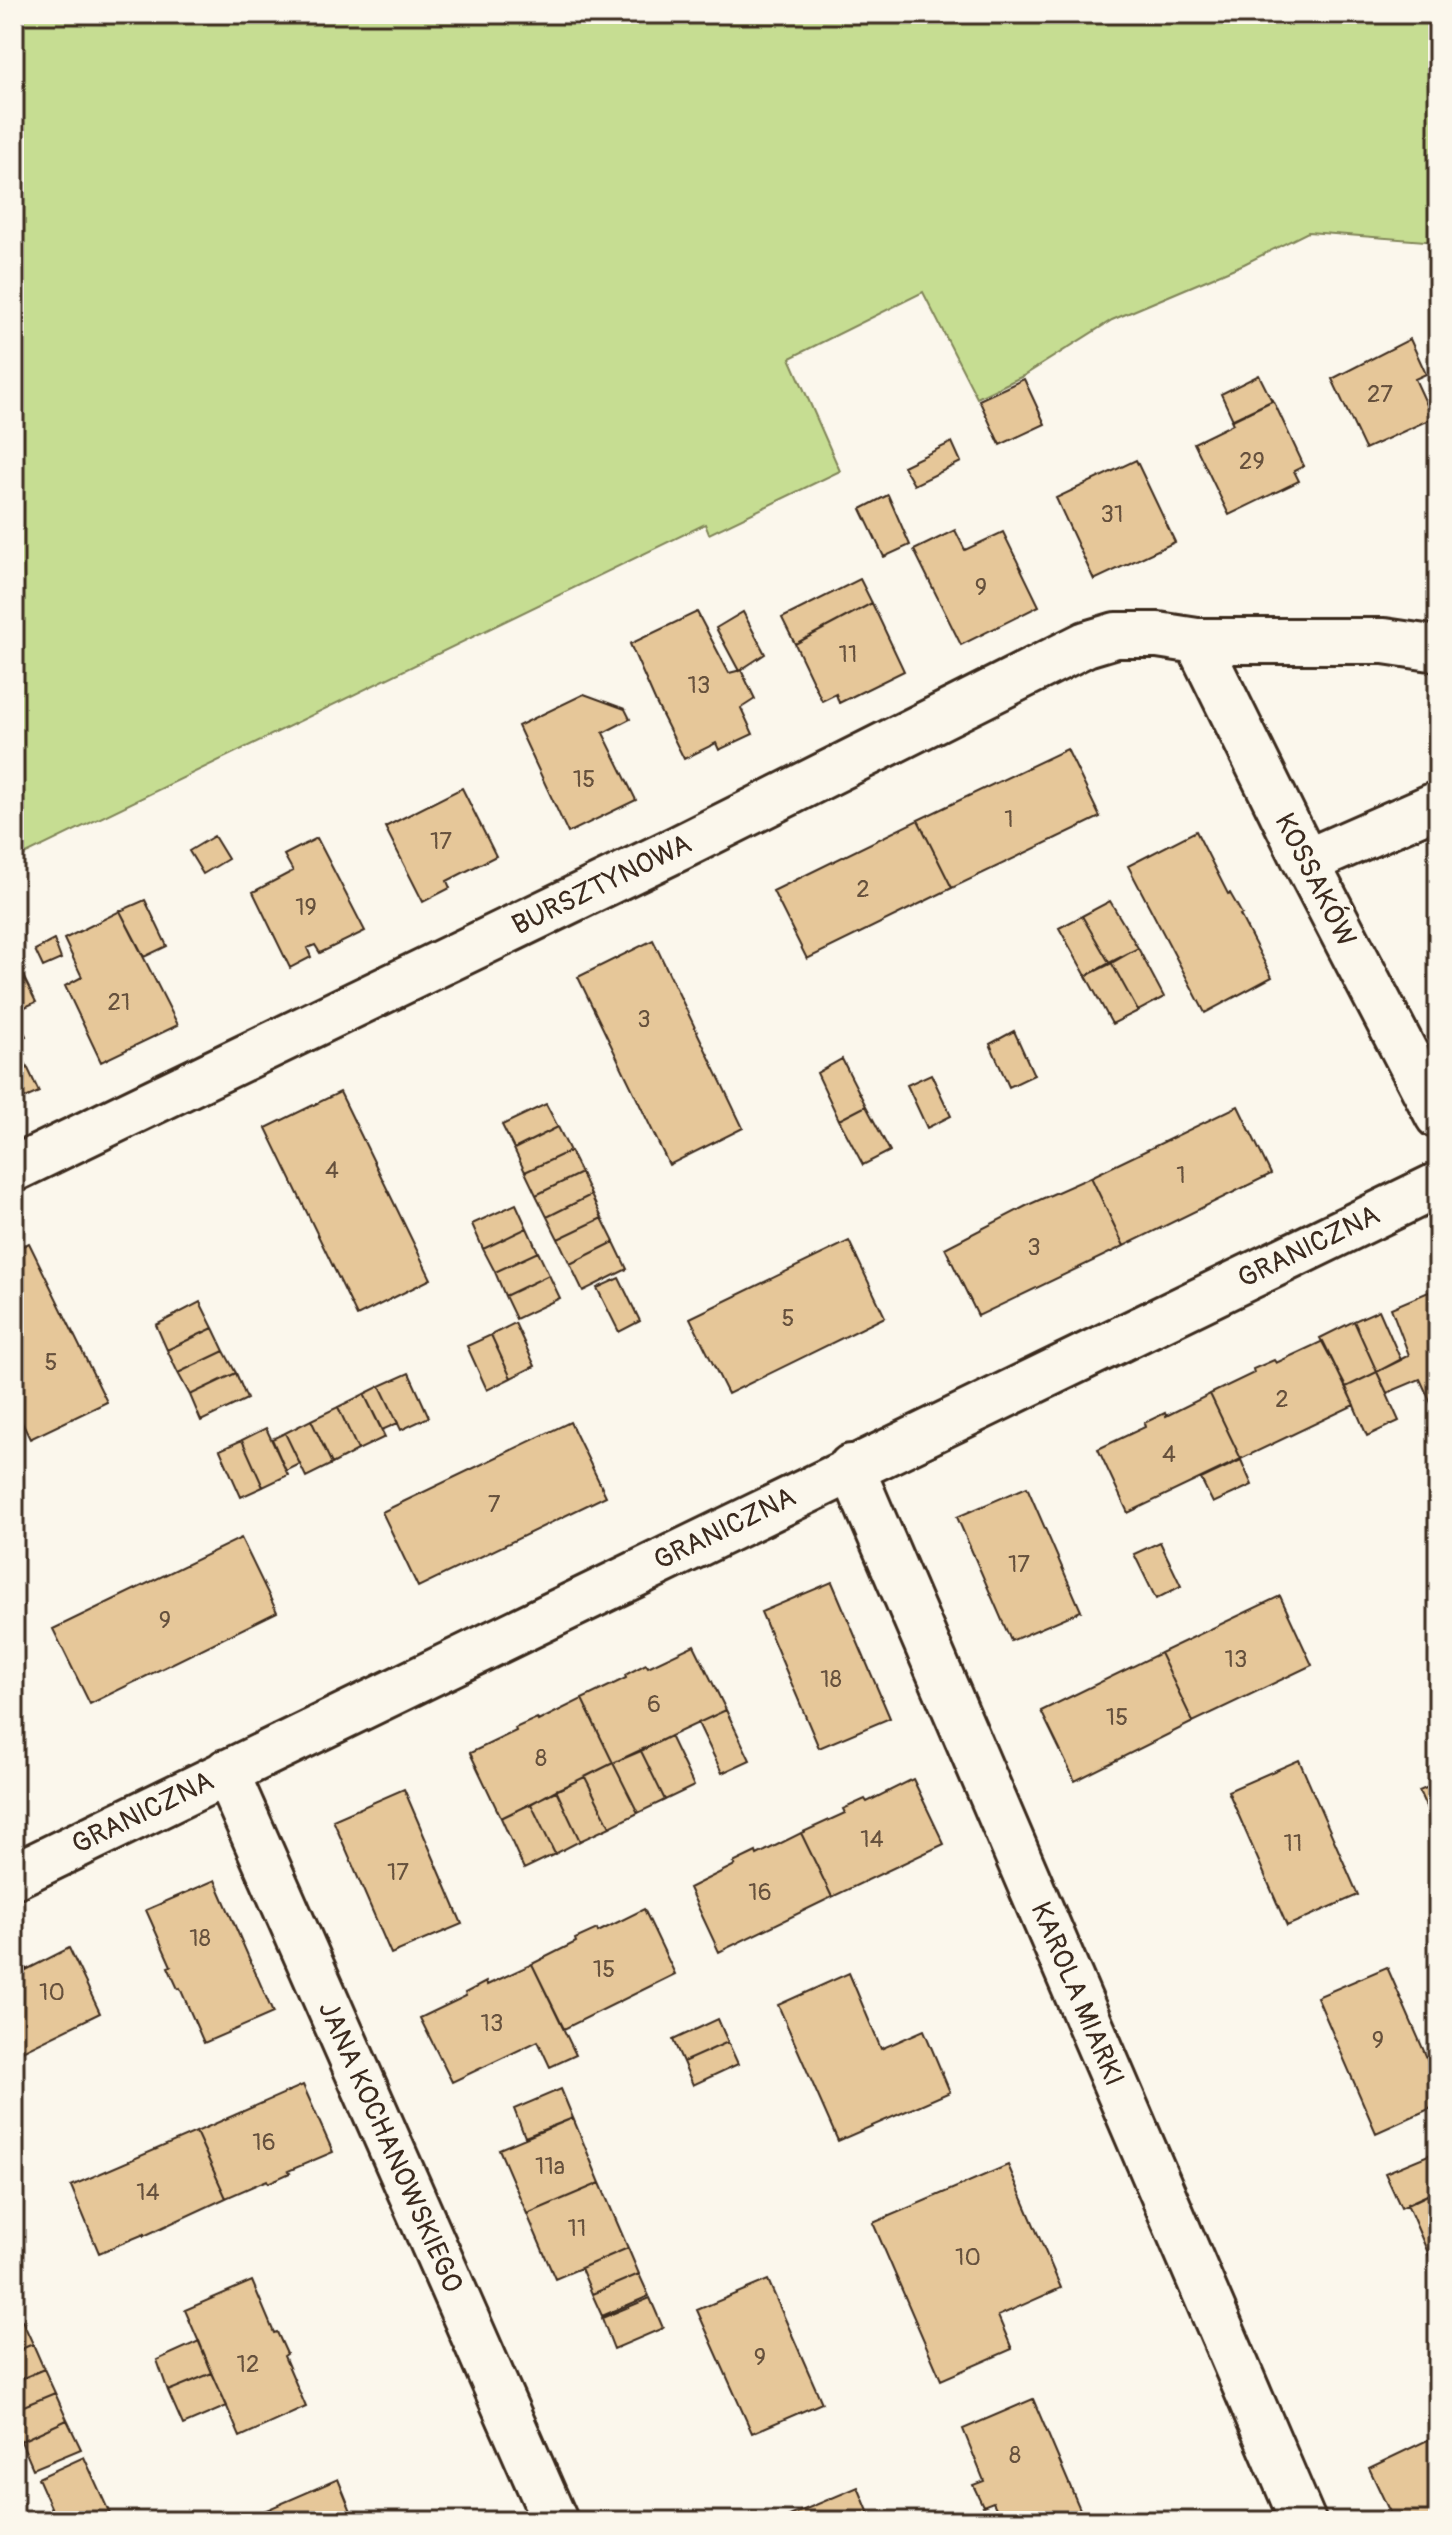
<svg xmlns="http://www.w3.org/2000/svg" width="1452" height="2535" font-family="Pangolin,sans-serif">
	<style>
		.green { fill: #c6dd92; stroke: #808458; stroke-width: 2 }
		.building { fill: #e6c799; stroke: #3b2a1e; stroke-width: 2 }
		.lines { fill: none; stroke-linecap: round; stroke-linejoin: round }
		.street-casing { stroke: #3b2a1e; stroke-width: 50 }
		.street { stroke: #fbf7ec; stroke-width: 44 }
		.labels { text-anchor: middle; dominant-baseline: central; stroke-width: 7; stroke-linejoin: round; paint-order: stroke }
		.number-label { font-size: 24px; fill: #66513d }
		.street-label { font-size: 28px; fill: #3b2a1e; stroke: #fbf7ec }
	</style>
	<rect width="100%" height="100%" fill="#fbf7ec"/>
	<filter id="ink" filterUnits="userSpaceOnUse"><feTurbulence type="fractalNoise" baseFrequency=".0125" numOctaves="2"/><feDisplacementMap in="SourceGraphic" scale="16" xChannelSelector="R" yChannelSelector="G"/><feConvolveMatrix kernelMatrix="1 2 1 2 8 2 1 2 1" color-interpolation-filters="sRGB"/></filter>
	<g filter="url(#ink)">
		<!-- green -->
		<path class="green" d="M14,14H1438V242L1308,232L1244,264L1112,320L1023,376L977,398L923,292L790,358L840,471L709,534L705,524L14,860Z"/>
		<!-- building -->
		<path class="building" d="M1410,339L1426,374L1415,379L1433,418L1365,449L1332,379Z
			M1259,375L1272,401L1233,420L1221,394Z
			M1024,379L1045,424L1000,445L979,400Z
			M1273,400L1304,466L1294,471L1299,481L1229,515L1194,443L1233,424L1231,420Z
			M952,442L961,462L914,485L903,466Z
			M1136,460L1175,542L1094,580L1056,498Z
			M888,495L910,545L884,557L861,509Z
			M955,530L965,550L1003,532L1039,606L961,645L914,550Z
			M860,579L872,603L795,644L782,618Z
			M872,603L904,671L839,703L836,694L822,701L795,644Z
			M697,612L729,673L741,670L755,699L741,708L753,734L719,750L716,743L684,759L657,705L630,644Z
			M743,612L765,654L739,671L716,628Z
			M584,694L625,709L630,719L603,733L636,800L568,833L518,726Z
			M1067,749L1100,817L952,888L918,820Z
			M462,788L496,856L447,881L450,888L423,902L385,827Z
			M918,820L952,888L807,959L773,891Z
			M1196,831L1228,894L1230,893L1242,914L1240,915L1272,977L1205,1013L1128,866Z
			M214,836L228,859L203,874L189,851Z
			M317,838L365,931L320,953L315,945L307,948L311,957L290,968L253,892L293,871L284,855Z
			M145,900L167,946L144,957L120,911Z
			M1110,901L1138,948L1110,964L1082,916Z
			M120,911L178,1025L101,1062L65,986L82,977L64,939Z
			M1082,916L1110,964L1086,976L1059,928Z
			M54,940L61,959L43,967L35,950Z
			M653,940L743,1128L669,1165L578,977Z
			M1138,948L1164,997L1138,1011L1111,962Z
			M14,958L36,1002L14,1012L26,1036L15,1041L39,1092L14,1103Z
			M1111,962L1138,1011L1112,1024L1086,976Z
			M1014,1031L1034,1075L1009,1087L990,1044Z
			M842,1059L866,1106L839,1120L817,1073Z
			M931,1074L951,1116L927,1128L907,1085Z
			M340,1092L431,1279L357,1316L266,1128Z
			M546,1104L558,1127L514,1149L502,1125Z
			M866,1106L890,1151L863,1165L839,1120Z
			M1238,1106L1271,1174L1124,1246L1091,1177Z
			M558,1127L570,1151L525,1172L514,1149Z
			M570,1151L581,1173L536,1195L525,1172Z
			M581,1173L591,1195L547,1217L536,1195Z
			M1091,1177L1124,1246L978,1316L945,1248L1028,1205Z
			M591,1195L602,1218L558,1239L547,1217Z
			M516,1204L527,1228L483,1249L472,1224Z
			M602,1218L614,1242L570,1264L558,1239Z
			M527,1228L538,1252L495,1272L483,1249Z
			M849,1241L885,1317L728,1394L690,1318Z
			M614,1242L627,1269L583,1291L570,1264Z
			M29,1243L107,1402L30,1439L14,1406V1250Z
			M538,1252L549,1275L505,1296L495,1272Z
			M549,1275L560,1298L516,1319L505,1296Z
			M619,1278L640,1321L619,1332L597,1288Z
			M1438,1288V1418L1420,1379L1387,1393L1377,1372L1409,1355L1391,1308Z
			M200,1302L213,1328L167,1350L156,1325Z
			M1379,1310L1401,1360L1377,1372L1354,1321Z
			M1354,1321L1377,1372L1346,1387L1320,1338Z
			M515,1323L535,1366L511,1378L491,1335Z
			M213,1328L224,1351L178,1373L167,1350Z
			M491,1335L511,1378L487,1390L467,1346Z
			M1323,1341L1354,1405L1241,1459L1210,1394L1254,1373L1253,1369L1274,1360L1276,1363Z
			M224,1351L236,1373L190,1395L178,1373Z
			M1377,1372L1399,1421L1367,1436L1346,1387Z
			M236,1373L247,1399L201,1421L190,1395Z
			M409,1373L429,1417L401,1430L380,1386Z
			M380,1386L398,1423L382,1430L364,1394Z
			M364,1394L385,1437L358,1450L338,1407Z
			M1210,1394L1241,1459L1128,1513L1098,1449L1145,1427L1144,1423L1165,1413L1166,1416Z
			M338,1407L358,1450L332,1464L311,1420Z
			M311,1420L332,1464L306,1477L285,1433Z
			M570,1422L606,1496L418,1587L382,1512Z
			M1438,1424V1451L1428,1428Z
			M266,1428L288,1475L263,1487L242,1440Z
			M285,1433L300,1464L286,1471L272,1439Z
			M242,1440L263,1487L241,1497L220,1450Z
			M1241,1460L1252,1485L1213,1503L1201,1479Z
			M1027,1487L1081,1611L1011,1641L957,1517Z
			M241,1538L277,1612L90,1704L53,1629Z
			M1160,1542L1181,1586L1156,1599L1134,1554Z
			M832,1582L890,1718L819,1748L761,1612Z
			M1280,1596L1312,1665L1193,1722L1160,1653Z
			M694,1645L726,1710L613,1763L582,1699L626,1678L625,1675L646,1664L648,1667Z
			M1160,1653L1193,1722L1075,1781L1041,1711Z
			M582,1699L613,1763L501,1818L470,1753L516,1731L515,1728L537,1718L538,1721Z
			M726,1710L750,1760L722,1773L698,1723Z
			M670,1736L694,1786L665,1800L641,1751Z
			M641,1751L665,1800L638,1813L613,1763Z
			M1299,1760L1358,1895L1287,1926L1228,1791Z
			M613,1763L638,1813L610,1827L585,1777Z
			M585,1777L610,1827L580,1841L556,1790Z
			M913,1779L944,1844L832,1897L801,1833L845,1813L843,1809L865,1799L867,1802Z
			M1438,1783V1834L1419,1791Z
			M404,1789L462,1924L391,1954L333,1820Z
			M556,1790L580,1841L555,1854L531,1804Z
			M531,1804L555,1854L524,1869L501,1818Z
			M801,1833L832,1897L719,1952L689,1888L735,1865L733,1863L756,1852L757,1855Z
			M215,1880L273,2013L204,2043L180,1988L178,1989L168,1967L171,1966L146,1910Z
			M644,1909L675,1974L564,2029L532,1964L576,1942L575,1939L597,1929L598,1932Z
			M69,1948L100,2013L14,2055V1972L25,1967L26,1970Z
			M532,1964L576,2055L550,2067L538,2041L452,2082L420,2018L466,1996L465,1993L486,1982L487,1985Z
			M1387,1967L1438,2083V2105L1376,2133L1317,1997Z
			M849,1973L881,2049L924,2030L950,2092L838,2141L778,2005Z
			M718,2019L728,2042L683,2062L673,2040Z
			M728,2042L738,2064L693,2085L683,2062Z
			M303,2085L333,2152L288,2171L290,2173L268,2183L267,2180L226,2198L196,2132Z
			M561,2089L573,2118L525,2137L514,2109Z
			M573,2118L600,2183L527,2214L499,2149Z
			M196,2132L226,2198L144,2236V2234L99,2253L71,2186Z
			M1438,2151V2190L1401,2208L1385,2173Z
			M1008,2165L1061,2288L998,2316L1012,2349L941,2380L873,2223Z
			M600,2183L628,2248L555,2279L527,2214Z
			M1438,2190V2276L1407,2204Z
			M628,2248L639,2274L592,2294L581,2268Z
			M639,2274L649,2296L602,2316L592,2294Z
			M768,2280L822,2403L752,2433L697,2310Z
			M252,2281L274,2333L277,2332L287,2354L284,2356L306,2407L240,2437L185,2310Z
			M650,2298L663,2328L614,2349L602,2318Z
			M22,2320L33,2344L14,2352V2324Z
			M199,2341L212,2373L168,2391L157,2360Z
			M33,2344L44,2369L14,2382V2352Z
			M44,2369L55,2393L14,2410V2382Z
			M212,2373L227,2406L183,2425L168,2391Z
			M55,2393L67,2420L21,2441L14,2427V2410Z
			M1033,2399L1085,2521H1002L993,2502L983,2506L973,2485L984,2481L963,2429Z
			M67,2420L81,2449L33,2469L21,2441Z
			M1438,2435V2521H1394L1369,2468Z
			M84,2457L110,2514L95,2521H57L38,2478Z
			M338,2479L355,2521H276L271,2508Z
			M858,2487L872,2521H789L787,2517Z
			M271,2508L276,2521H239Z"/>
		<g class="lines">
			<!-- street casing -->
			<g class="street-casing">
				<path id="street" d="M1197,641L1306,862L1438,1116
					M1306,862L1438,804
					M14,1169L679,848L1086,644L1116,635H1158L1197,641H1384L1438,649
					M851,1467L1303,2521
					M226,1772L555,2521
					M14,1876L1438,1185"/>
			</g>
			<!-- street -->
			<use href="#street" class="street"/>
		</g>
	</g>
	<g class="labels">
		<!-- number labels -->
		<g class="number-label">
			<text x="1380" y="394">27</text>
			<text x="1252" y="461">29</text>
			<text x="1112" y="514">31</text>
			<text x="981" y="587">9</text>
			<text x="848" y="654">11</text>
			<text x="699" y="685">13</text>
			<text x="584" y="779">15</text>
			<text x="1009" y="819">1</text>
			<text x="441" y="841">17</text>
			<text x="863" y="889">2</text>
			<text x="306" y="907">19</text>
			<text x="119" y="1002">21</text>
			<text x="644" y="1019">3</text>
			<text x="332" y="1170">4</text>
			<text x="1181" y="1175">1</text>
			<text x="1034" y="1247">3</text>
			<text x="788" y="1318">5</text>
			<text x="51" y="1362">5</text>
			<text x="1282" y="1399">2</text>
			<text x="1169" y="1454">4</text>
			<text x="494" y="1504">7</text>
			<text x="1019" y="1564">17</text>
			<text x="165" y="1620">9</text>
			<text x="1236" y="1659">13</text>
			<text x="831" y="1679">18</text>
			<text x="654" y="1704">6</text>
			<text x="1117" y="1717">15</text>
			<text x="541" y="1758">8</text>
			<text x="872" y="1839">14</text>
			<text x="1293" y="1843">11</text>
			<text x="398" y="1872">17</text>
			<text x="760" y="1892">16</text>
			<text x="200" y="1938">18</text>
			<text x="604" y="1969">15</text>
			<text x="52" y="1992">10</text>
			<text x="492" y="2023">13</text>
			<text x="1378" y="2040">9</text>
			<text x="264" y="2142">16</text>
			<text x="550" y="2166">11a</text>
			<text x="148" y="2192">14</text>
			<text x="577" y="2228">11</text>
			<text x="968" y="2257">10</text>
			<text x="760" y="2357">9</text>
			<text x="248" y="2364">12</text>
			<text x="1015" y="2455">8</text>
		</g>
		<!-- street labels -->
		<g class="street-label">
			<text transform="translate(1315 880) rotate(63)">KOSSAKÓW</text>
			<text transform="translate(602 885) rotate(-26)">BURSZTYNOWA</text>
			<text transform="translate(1309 1247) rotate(-26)">GRANICZNA</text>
			<text transform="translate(725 1529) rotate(-26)">GRANICZNA</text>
			<text transform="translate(143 1813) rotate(-26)">GRANICZNA</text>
			<text transform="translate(1077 1994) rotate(67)">KAROLA MIARKI</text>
			<text transform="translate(390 2147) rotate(66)">JANA KOCHANOWSKIEGO</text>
		</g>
	</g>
	<!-- margin -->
	<rect width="1452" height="2535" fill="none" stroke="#fbf7ec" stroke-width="48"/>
	<rect x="24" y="24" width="1404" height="2487" fill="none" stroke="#3b2a1e" stroke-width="3" filter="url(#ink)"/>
</svg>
